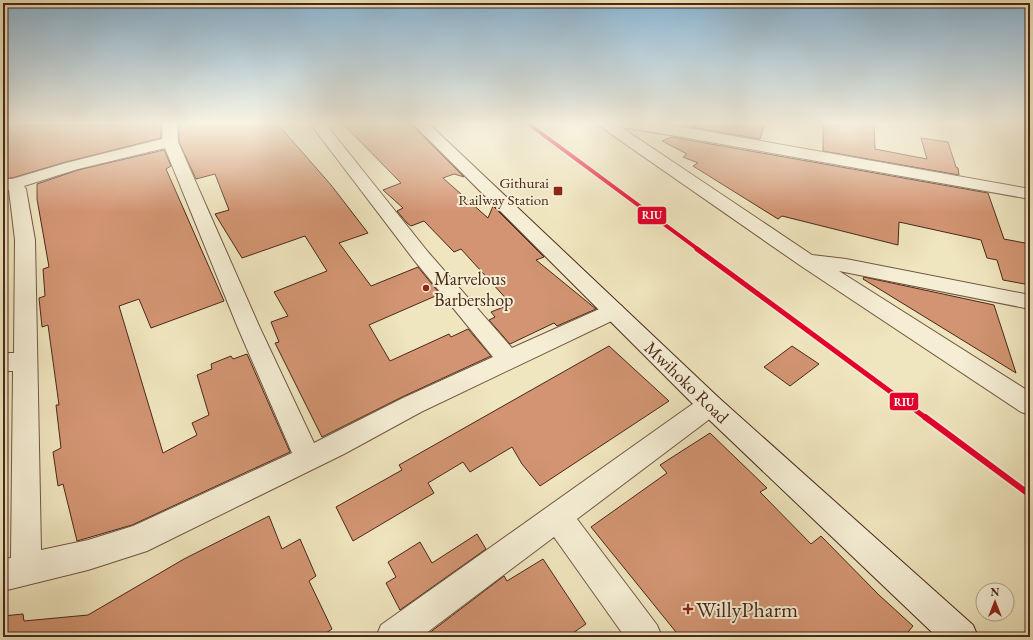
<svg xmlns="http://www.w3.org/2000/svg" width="1033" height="640" font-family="'EB Garamond',serif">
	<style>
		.building { fill: #d29472; stroke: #4a281a }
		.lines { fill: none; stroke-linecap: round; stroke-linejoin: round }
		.street-casing { stroke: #735743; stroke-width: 2 }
		.secondary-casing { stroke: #4a281a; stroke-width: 2 }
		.street { fill: #f5eed5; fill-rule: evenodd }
		.secondary { fill: #f5eed5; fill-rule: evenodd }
		.rail-1-far2-casing { stroke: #f5eed5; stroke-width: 6 }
		.rail-1-far1-casing { stroke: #f5eed5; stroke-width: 8 }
		.rail-1-casing { stroke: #f5eed5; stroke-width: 10 }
		.rail-1-far2 { stroke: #e4002b; stroke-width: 4 }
		.rail-1-far1 { stroke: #e4002b; stroke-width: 5 }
		.rail-1 { stroke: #e4002b; stroke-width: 6 }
		.poi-dot { fill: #8f2418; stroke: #f5eed5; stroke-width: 1.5 }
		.labels { text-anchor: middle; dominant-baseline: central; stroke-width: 4; stroke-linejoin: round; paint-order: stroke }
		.far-poi-label { font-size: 15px; fill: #4a281a; stroke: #f5eed5; text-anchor: end }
		.poi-label { font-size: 18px; fill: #4a281a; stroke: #f5eed5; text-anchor: start }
		.street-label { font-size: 18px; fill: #4a281a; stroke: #f5eed5 }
		.near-poi-label { font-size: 22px; fill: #4a281a; stroke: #f5eed5; text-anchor: start }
		.line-badge { stroke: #f5eed5; stroke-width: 1.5 }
		.badge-label { font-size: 11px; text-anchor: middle; font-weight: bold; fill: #fff }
	</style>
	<rect width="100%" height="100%" fill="#efe5be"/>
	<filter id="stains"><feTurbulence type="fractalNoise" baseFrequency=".005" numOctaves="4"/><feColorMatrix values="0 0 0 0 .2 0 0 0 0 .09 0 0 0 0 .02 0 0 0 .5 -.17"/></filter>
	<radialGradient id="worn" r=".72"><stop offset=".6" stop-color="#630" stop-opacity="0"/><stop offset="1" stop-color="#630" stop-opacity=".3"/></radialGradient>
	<!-- building -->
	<path class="building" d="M131,122L161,123V138L66,162L12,178H3V125H123Z
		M186,122H276L331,185L368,233L339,243L371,286L418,267L440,294L369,325L390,361L449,334L451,337L468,329L491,356L402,397L322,437L275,343L279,342L271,322L288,316L274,292L327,271L305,236L242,258L215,214L229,210L215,174L196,179L179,142V123Z
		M341,122H409L464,177L454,174L443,178L488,218L493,206L544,257L536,260L596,309L557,326L554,323L510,344L489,320L495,317L491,312L511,304L461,249L454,252L424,221L411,226L407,223L397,211L403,208L383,190L401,183Z
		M701,122H765L760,139L691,127Z
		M840,122H874L875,149L927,159L921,138L948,142L956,167L958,168L959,175L823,151V123L840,126Z
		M671,137L988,193L1004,239L1030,244V285L1003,280L997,260L987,258L981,240L899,222L898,245L782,216L778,219L693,166L698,163L683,157L687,154L662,141Z
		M164,150L171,166L166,169L224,301L151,328L139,299L119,306L163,453L197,435L192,423L209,415L197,375L212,369L211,364L231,356L233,359L247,354L290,452L132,525L77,541L63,484L58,486L53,452L61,448L56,405H59L48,325L42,327L39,298L45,296L43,269L49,267L37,199V184L78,170Z
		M864,277L994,305L1016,373L863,279Z
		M609,346L669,401L540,486L522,464L512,447L470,472L463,462L428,483L434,493L353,541L336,507L402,470L399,465Z
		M792,346L819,364L790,386L764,367Z
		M710,433L767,488L760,492L811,544L821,536L879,595L913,626L904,637H680L591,527L667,473L660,465Z
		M269,516L282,549L300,539L316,576L309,581L332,629L320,637H3V616L23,614L24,621L88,615L184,559Z
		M477,534L486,549L400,610L386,583L396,577L388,562L420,542L432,563Z
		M543,559L586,624L567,637H424L504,576L507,581Z"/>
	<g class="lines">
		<!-- street casing -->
		<g class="street-casing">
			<path id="street" d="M163,122H177L178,142L260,328L314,443L403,398L493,357L414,260L309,122H324L428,252L512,348L606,306L614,303L622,306L625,311L622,316L421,412L344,454L147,551L88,570L3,591V559L11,558L13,371H3V353H14L15,240L9,190L3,189V179H12L66,163L162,139ZM165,148L238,328L292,453L133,526L88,540L41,550L35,240L26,189L24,186L78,169Z
				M596,122H646L682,127L1030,189V199L682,137L621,127L812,255L846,259L1030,295V309L839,271L1030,392V415L1021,412L801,266L598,125Z
				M710,395L719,398L723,405L719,412L577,519L657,625L662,637H625L554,537L421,637H376L381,625L701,398Z"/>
		</g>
		<!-- secondary casing -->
		<g class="secondary-casing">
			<path id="secondary" d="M411,122H427L719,398L973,625L978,637H937L701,412Z"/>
		</g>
		<!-- street -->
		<use href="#street" class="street"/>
		<!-- secondary -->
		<use href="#secondary" class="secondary"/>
		<!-- rail-1-far2 casing -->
		<g class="rail-1-far2-casing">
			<path id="rail-1-far2" d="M526,122L699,250"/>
		</g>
		<!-- rail-1-far1 casing -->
		<g class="rail-1-far1-casing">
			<path id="rail-1-far1" d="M697,249L926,418"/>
		</g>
		<!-- rail-1 casing -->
		<g class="rail-1-casing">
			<path id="rail-1" d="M925,417L1030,495"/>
		</g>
		<!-- rail-1-far2 -->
		<use href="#rail-1-far2" class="rail-1-far2"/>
		<!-- rail-1-far1 -->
		<use href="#rail-1-far1" class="rail-1-far1"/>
		<!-- rail-1 -->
		<use href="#rail-1" class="rail-1"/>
	</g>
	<!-- sky -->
	<linearGradient id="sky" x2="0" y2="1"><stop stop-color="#8bb7d6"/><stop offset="0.58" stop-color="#f8f3e2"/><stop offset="1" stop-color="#f8f3e2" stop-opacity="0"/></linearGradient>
	<rect width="1033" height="212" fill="url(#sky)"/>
	<!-- markers -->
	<g class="poi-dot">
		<rect x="553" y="186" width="10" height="10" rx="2"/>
		<circle cx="426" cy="288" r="4"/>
		<path d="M686 603h4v4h4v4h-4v4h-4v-4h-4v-4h4z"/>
	</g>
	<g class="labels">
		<!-- far-poi labels -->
		<g class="far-poi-label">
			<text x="549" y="182">Githurai<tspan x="549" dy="17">Railway Station</tspan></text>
		</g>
		<!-- poi labels -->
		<g class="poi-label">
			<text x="434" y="278">Marvelous<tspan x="434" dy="21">Barbershop</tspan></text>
		</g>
		<!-- street labels -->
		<g class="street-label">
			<text transform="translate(687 382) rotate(44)">Mwihoko Road</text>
		</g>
		<!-- near-poi labels -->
		<g class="near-poi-label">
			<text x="696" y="609">WillyPharm</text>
		</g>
	</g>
	<g class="line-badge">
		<rect x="637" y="206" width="30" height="19" rx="4" fill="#e4002b"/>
		<rect x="889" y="392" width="30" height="19" rx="4" fill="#e4002b"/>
	</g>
	<g class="badge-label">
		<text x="652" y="219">RIU</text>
		<text x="904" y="406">RIU</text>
	</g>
	<!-- margin -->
	<rect width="1033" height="640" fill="none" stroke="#efe5be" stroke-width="16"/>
	<rect x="4" y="4" width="1025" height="632" fill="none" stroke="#4a281a" stroke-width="2"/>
	<rect x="8" y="8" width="1017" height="624" fill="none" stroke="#4a281a"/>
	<!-- north arrow -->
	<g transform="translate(995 602)"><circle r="19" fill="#f5eed5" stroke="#b19f8a"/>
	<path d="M0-3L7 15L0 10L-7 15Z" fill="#8f2418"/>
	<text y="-6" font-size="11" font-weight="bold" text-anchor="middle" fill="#4a281a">N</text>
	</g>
	<rect width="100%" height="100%" filter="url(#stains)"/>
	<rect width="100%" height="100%" fill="url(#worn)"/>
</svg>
